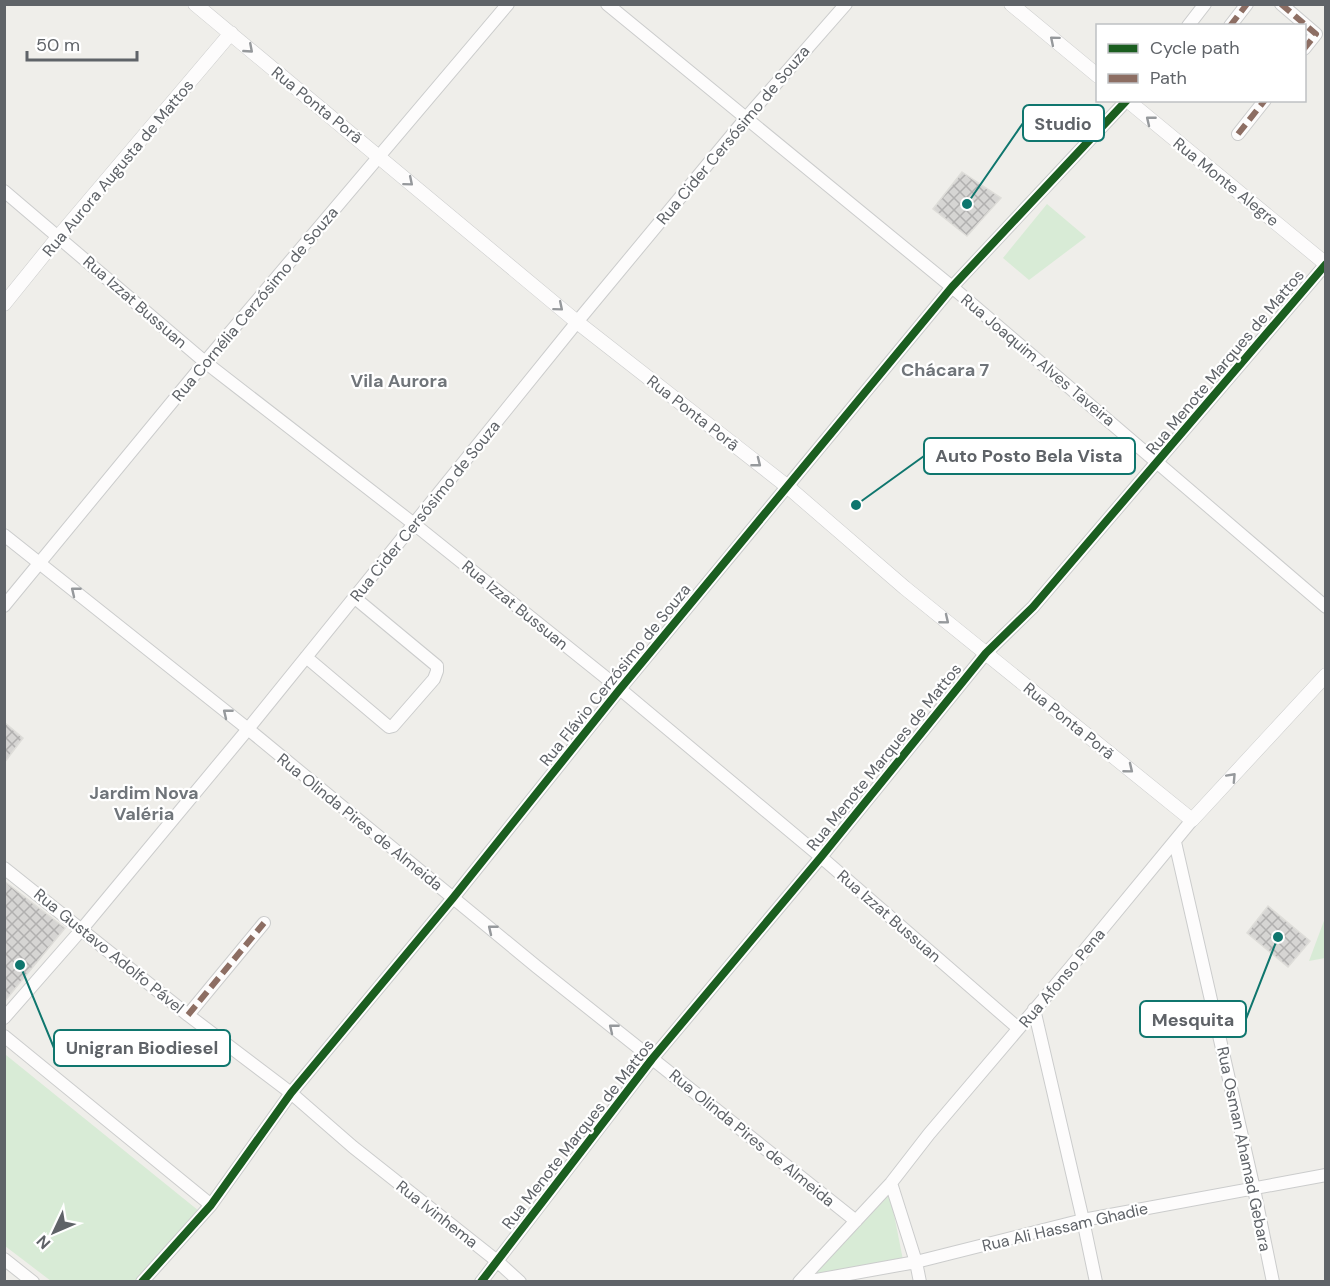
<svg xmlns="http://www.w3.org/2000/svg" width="1330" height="1286" font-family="'DM Sans',sans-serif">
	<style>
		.park { fill: #d8ebd6 }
		.building { fill: url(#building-cross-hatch); stroke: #deddd9; stroke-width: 1.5 }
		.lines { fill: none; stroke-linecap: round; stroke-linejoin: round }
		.minor-casing { stroke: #cbcccc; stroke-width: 14 }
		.tertiary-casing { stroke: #cbcccc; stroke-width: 15 }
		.minor { stroke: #fdfcfc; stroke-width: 12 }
		.tertiary { stroke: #fdfcfc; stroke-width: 14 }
		.quiet { stroke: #8d6e63; stroke-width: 6; stroke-dasharray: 12 6; stroke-linecap: butt }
		.cycleway-casing { stroke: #fff; stroke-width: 11 }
		.cycleway { stroke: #1b5e20; stroke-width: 8 }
		.oneway { stroke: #96999c }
		.labels { text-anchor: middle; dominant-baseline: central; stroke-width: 4.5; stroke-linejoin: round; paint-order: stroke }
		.street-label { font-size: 16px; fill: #5f6368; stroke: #fff }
		.neighbourhood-label { font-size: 18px; font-weight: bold; fill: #70757a; stroke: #fff }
		.leader { fill: none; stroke: #0f766e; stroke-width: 2 }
		.callout-dot { fill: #0f766e; stroke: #fff; stroke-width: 2 }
		.callout { fill: #fff; stroke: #0f766e; stroke-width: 2 }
		.callout-label { font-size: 18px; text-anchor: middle; font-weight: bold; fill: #5f6368 }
	</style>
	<defs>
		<pattern id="building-cross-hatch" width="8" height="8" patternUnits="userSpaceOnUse" patternTransform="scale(1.5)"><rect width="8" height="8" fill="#d6d5d3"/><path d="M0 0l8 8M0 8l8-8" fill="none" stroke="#b1b0af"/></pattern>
	</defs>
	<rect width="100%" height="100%" fill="#efeeea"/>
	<!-- park -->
	<path class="park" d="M1047,204L1086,237L1029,280L1003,258Z
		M1325,918V958L1309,961Z
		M6,1055L199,1211L144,1281H51L5,1246L4,1057Z
		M890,1194L903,1260L811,1278Z"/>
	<!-- building -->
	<path class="building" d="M962,172L1001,198L967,236L933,209Z
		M4,722L23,738L4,763Z
		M4,881L65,928L4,1002Z
		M1268,906L1310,941L1288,967L1247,933Z"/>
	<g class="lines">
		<!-- minor casing -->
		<g class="minor-casing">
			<path id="minor" d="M607,4L952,287L1326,607
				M1281,4L1316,34L1304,49
				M1188,26L1205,4
				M1230,26L1247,4
				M1238,134L1265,100
				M4,191L205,362L414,524L620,689L821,857L1018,1028
				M4,535L248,729L537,967L856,1221
				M4,606L205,362L508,4
				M306,657L389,727L393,726L434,679L437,671V666L355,598
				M1175,842L1254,1189L1273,1282
				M4,868L188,1015L291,1093L353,1147L497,1261L520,1282
				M1034,1009L1083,1220L1096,1282
				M188,1015L264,923
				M4,1018L82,929L248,729L577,322L746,118L846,4
				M4,1036L211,1205
				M891,1183L916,1262L920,1282
				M4,1259L33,1282
				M142,1282L211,1205L291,1093L453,898L620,689L952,287L1127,100
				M481,1282L652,1059L821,857L986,653L1033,607L1326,264
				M799,1282L891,1183L929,1134L1070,968L1192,820
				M805,1282L916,1262L1083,1220L1326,1175"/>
		</g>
		<!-- tertiary casing -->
		<g class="tertiary-casing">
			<path id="tertiary" d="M195,4L577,322L788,487L905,588L1192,820L1326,675
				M1011,4L1098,76
				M1127,100L1326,264
				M4,304L59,236L231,33"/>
		</g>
		<!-- minor -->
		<use href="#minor" class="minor"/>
		<!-- tertiary -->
		<use href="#tertiary" class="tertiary"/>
		<!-- quiet -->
		<path class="quiet" d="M1281,4L1316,34L1304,49
			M1230,26L1247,4
			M1238,134L1265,100
			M188,1015L264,923"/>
		<!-- cycleway casing -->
		<g class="cycleway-casing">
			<path id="cycleway" d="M142,1282L211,1205L291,1093L453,898L620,689L952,287L1127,100
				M481,1282L652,1059L821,857L986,653L1033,607L1326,264"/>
		</g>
		<!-- cycleway -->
		<use href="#cycleway" class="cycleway"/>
	</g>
	<!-- one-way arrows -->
	<defs><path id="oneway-chevron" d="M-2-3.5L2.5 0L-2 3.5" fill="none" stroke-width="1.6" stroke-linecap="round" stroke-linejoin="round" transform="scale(1.5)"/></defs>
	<g class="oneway">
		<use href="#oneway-chevron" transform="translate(1054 40) rotate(-140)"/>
		<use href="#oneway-chevron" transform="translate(249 49) rotate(41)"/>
		<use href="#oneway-chevron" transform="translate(1150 120) rotate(-141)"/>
		<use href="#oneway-chevron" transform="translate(409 182) rotate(40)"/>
		<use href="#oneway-chevron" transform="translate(559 307) rotate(40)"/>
		<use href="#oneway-chevron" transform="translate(757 463) rotate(38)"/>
		<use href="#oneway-chevron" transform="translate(75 591) rotate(-141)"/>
		<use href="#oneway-chevron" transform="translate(945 620) rotate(39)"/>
		<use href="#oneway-chevron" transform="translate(227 713) rotate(-141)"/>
		<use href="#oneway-chevron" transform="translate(1129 769) rotate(39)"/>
		<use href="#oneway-chevron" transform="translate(1232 777) rotate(-47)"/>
		<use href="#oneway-chevron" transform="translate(492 929) rotate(-141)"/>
		<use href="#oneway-chevron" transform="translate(613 1028) rotate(-141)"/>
	</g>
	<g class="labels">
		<!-- street labels -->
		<g class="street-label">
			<text transform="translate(317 105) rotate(39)">Rua Ponta Porã</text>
			<text transform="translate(733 135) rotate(-50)">Rua Cider Cersósimo de Souza</text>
			<text transform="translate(118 168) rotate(-50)">Rua Aurora Augusta de Mattos</text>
			<text transform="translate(1226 182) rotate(39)">Rua Monte Alegre</text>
			<text transform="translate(135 302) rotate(41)">Rua Izzat Bussuan</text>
			<text transform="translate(255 304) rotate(-50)">Rua Cornélia Cerzósimo de Souza</text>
			<text transform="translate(1038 360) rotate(40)">Rua Joaquim Alves Taveira</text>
			<text transform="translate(1225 362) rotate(-50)">Rua Menote Marques de Mattos</text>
			<text transform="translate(693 413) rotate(38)">Rua Ponta Porã</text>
			<text transform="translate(425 511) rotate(-51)">Rua Cider Cersósimo de Souza</text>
			<text transform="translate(515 605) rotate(39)">Rua Izzat Bussuan</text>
			<text transform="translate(615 675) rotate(-51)">Rua Flávio Cerzósimo de Souza</text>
			<text transform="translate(1069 721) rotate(39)">Rua Ponta Porã</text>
			<text transform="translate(884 757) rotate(-51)">Rua Menote Marques de Mattos</text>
			<text transform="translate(360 822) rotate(39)">Rua Olinda Pires de Almeida</text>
			<text transform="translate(889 916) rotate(41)">Rua Izzat Bussuan</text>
			<text transform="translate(109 951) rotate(39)">Rua Gustavo Adolfo Pável</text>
			<text transform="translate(1062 978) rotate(-50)">Rua Afonso Pena</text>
			<text transform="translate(578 1134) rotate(-52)">Rua Menote Marques de Mattos</text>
			<text transform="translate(752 1138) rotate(39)">Rua Olinda Pires de Almeida</text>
			<text transform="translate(1244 1149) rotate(78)">Rua Osman Ahamad Gebara</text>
			<text transform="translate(437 1214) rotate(38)">Rua Ivinhema</text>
			<text transform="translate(1065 1227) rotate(-13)">Rua Ali Hassam Ghadie</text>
		</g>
		<!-- neighbourhood labels -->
		<g class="neighbourhood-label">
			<text x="945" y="370">Chácara 7</text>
			<text x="399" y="381">Vila Aurora</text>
			<text x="144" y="793">Jardim Nova<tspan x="144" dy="21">Valéria</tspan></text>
		</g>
	</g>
	<!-- callouts -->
	<path class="leader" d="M967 204L1023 123M856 505L924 456M1278 937L1246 1019M20 965L54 1048"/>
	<g class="callout-dot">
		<circle cx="967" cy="204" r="6"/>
		<circle cx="856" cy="505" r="6"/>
		<circle cx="1278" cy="937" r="6"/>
		<circle cx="20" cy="965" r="6"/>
	</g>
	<g class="callout">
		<rect x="1023" y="105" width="81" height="36" rx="6"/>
		<rect x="924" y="438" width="211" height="36" rx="6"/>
		<rect x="1140" y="1001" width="106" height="36" rx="6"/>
		<rect x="54" y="1030" width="176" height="36" rx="6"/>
	</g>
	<g class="callout-label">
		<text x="1063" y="130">Studio</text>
		<text x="1029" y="462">Auto Posto Bela Vista</text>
		<text x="1193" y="1026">Mesquita</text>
		<text x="142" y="1054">Unigran Biodiesel</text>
	</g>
	<!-- border -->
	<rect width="1330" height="1286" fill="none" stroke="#5f6368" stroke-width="12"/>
	<!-- legend -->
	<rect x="1096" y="24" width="210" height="78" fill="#ffffff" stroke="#bfc1c3" stroke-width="1.5"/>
	<rect x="1108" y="44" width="30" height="9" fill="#1b5e20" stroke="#bfc1c3" stroke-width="1.5"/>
	<text x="1150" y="54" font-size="18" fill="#5f6368">Cycle path</text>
	<rect x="1108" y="74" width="30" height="9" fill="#8d6e63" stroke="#bfc1c3" stroke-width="1.5"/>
	<text x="1150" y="84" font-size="18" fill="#5f6368">Path</text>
	<!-- north arrow -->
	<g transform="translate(54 1232) rotate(226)" stroke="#ffffff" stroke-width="4.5" paint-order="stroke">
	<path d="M0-4.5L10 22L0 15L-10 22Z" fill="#5f6368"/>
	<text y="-9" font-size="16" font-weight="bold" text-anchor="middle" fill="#5f6368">N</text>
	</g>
	<!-- scale -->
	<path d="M27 51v9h110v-9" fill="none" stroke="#5f6368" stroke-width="3"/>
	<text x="36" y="51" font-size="18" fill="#5f6368" stroke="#ffffff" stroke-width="4.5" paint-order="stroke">50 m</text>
</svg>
